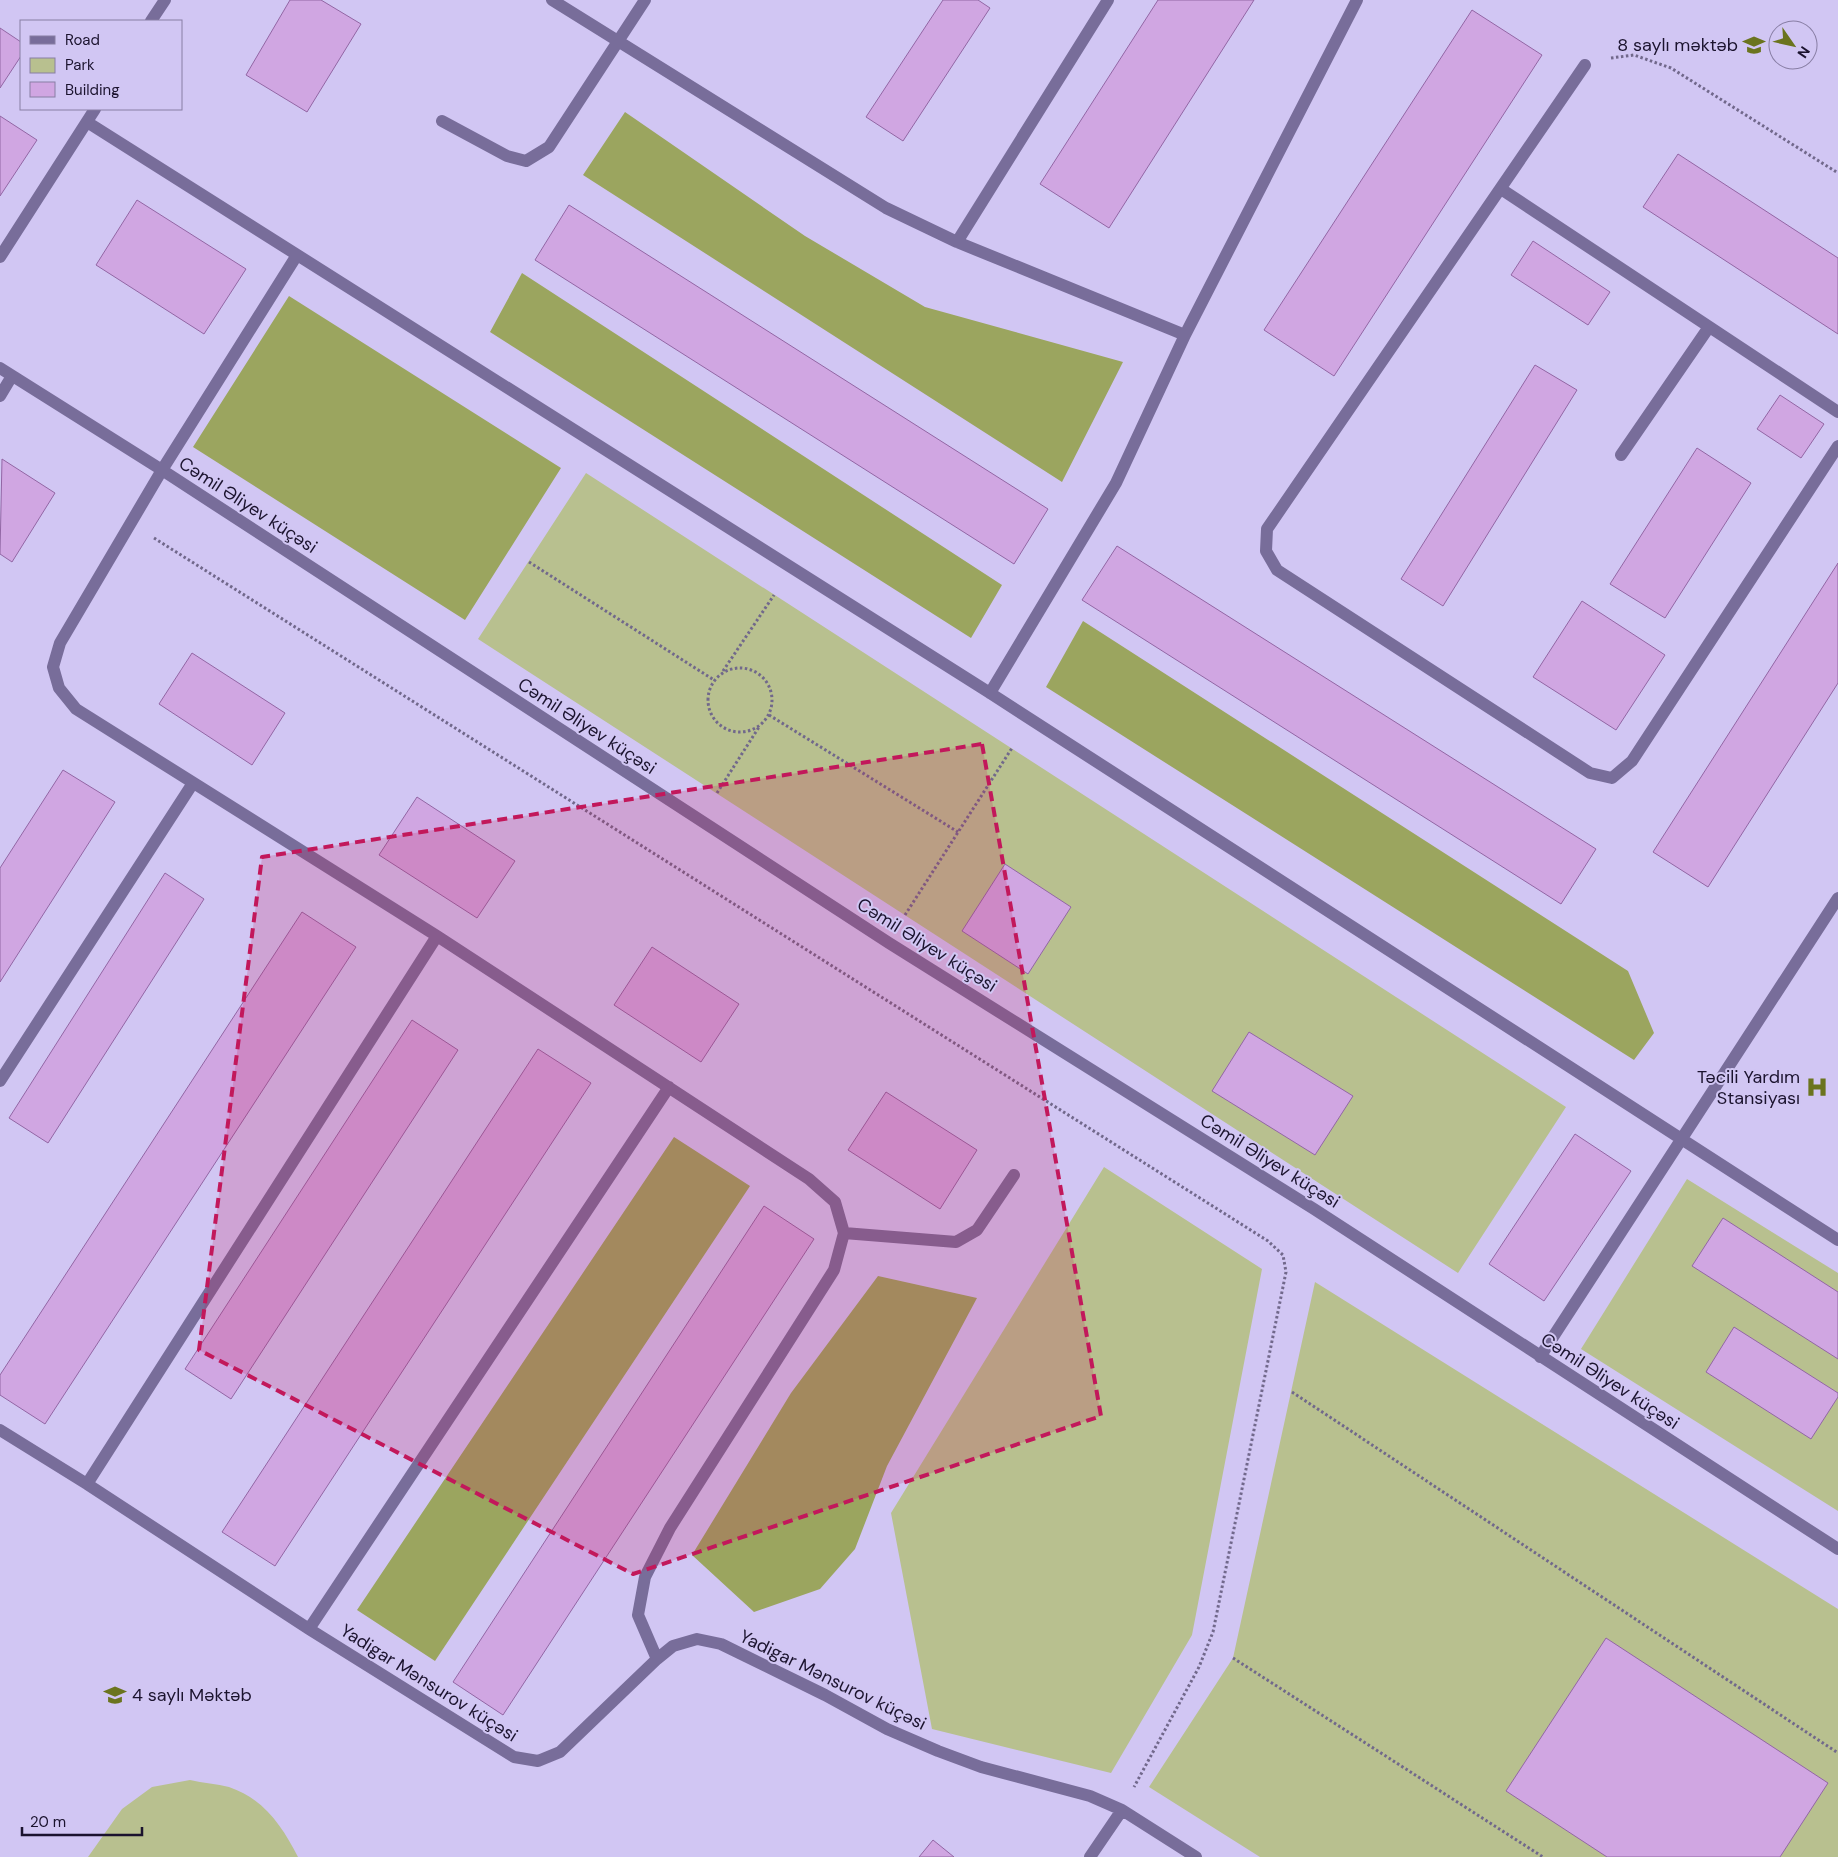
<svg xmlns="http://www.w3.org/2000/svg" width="1838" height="1857" font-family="'DM Sans',sans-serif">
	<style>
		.green { fill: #b8c08f }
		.forest { fill: #9ba55f }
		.building { fill: #d0a6e2; stroke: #9266a4 }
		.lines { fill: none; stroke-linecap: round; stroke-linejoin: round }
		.path { stroke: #71688b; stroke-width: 3; stroke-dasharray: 2.5 2.5; stroke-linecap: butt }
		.minor { stroke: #786d9a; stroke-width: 12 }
		.marked { fill: #c2185b; fill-opacity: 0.2; stroke: #c2185b; stroke-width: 4; stroke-dasharray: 10 6; stroke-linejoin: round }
		.labels { text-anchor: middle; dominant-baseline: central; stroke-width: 4; stroke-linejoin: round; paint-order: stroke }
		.poi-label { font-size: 18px; fill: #1b132e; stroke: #d1c6f3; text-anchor: end }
		.street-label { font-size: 18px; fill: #1b132e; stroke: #d1c6f3 }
	</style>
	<rect width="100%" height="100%" fill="#d1c6f3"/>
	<!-- green -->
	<path class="green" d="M586,473L1566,1107L1458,1273L478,639Z
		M1104,1167L1262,1269L1192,1635L1111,1773L932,1729L891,1513Z
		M1687,1179L1838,1273V1511L1581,1349Z
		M1315,1282L1838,1609V1857H1260L1149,1787L1233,1658Z
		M190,1780C203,1783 217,1784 229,1787C264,1799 282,1826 298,1857H88L122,1809L152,1787Z"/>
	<!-- forest -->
	<path class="forest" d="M625,112L805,236L925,307L1123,362L1062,482L583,175Z
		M522,273L1002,585L971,638L490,332Z
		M289,296L561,468L465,620L193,447Z
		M1083,621L1628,971L1654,1033L1634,1060L1046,687Z
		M674,1137L750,1186L435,1661L357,1610Z
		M878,1276L977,1298L887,1466L855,1549L820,1589L754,1612L692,1555L791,1393Z"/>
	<!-- building -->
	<path class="building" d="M290,0H321L361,24L307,112L246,75Z
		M943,0H978L990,8L903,141L866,117Z
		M1158,0H1254L1109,228L1040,184Z
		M1472,10L1542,55L1334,376L1264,330Z
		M0,28L21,42V56L0,88Z
		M0,116L37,140L0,196Z
		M1678,154L1838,258V334L1643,207Z
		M137,200L246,269L204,334L96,265Z
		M569,205L1048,509L1014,564L535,260Z
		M1533,241L1610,292L1588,325L1511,275Z
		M1535,365L1577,390L1443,606L1401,579Z
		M1780,395L1824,424L1801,458L1757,429Z
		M1697,448L1751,483L1665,618L1610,584Z
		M2,459L55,493L12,562L0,554Z
		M1117,546L1596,849L1561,904L1082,600Z
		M1838,563V683L1708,887L1653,852Z
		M1582,601L1665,655L1616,730L1533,677Z
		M192,653L285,713L252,765L159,704Z
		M63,770L115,802L0,982V868Z
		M417,797L515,861L477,918L379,855Z
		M1005,864L1071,907L1028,974L962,931Z
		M165,873L204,899L48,1143L9,1118Z
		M302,912L356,947L45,1424L0,1395V1375Z
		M652,947L739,1004L701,1062L614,1005Z
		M412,1020L458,1050L231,1399L185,1369Z
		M1249,1032L1353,1096L1315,1155L1212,1091Z
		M538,1049L591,1083L275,1566L222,1532Z
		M886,1092L977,1150L940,1209L848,1150Z
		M1575,1134L1631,1171L1544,1301L1489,1264Z
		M764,1206L814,1239L503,1715L453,1682Z
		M1723,1218L1838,1292V1359L1692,1266Z
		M1734,1327L1838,1393V1397L1811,1439L1706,1372Z
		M1606,1638L1828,1783L1780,1857H1607L1506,1791Z
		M933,1840L954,1857H919Z"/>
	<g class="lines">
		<!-- path -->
		<path class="path" d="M1611,58L1634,55L1671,68L1838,173
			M154,538L1268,1241L1283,1255L1286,1272L1213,1632L1199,1667L1134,1787
			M529,562L714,680
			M708 700a32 32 0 1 1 64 0a32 32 0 1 1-64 0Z
			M723,671L774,595
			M769,715L958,832
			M717,793L759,727
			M905,915L1012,748
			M1292,1392L1838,1753
			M1233,1658L1543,1857"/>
		<!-- minor -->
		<path class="minor" d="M552,0L886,208L957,242L1185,335
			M151,21L165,0
			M1585,65L1267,529L1266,551L1277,570L1590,773L1612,778L1632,761L1838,446
			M442,121L507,156L526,161L549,147L645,0
			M87,122L990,693L1838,1240
			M1501,189L1838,412
			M957,242L1108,0
			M297,255L162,470L60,643L53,667L59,688L76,709L437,936L809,1179L835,1202L844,1233L834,1270L670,1528L645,1577L638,1615L657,1659
			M0,257L95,109
			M0,368L162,470L889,943L1314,1209L1838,1549
			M0,396L12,376
			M1621,455L1709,327
			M990,693L1116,483L1185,335L1357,0
			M0,1081L193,783
			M844,1233L956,1242L977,1230L1014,1175
			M1540,1357L1838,898
			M0,1430L87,1484L309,1629L514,1757L538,1761L560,1752L657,1659L673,1646L697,1639L721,1644L825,1695L887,1729L938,1751L981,1767L1090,1796L1122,1810L1196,1857
			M87,1484L437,936
			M309,1629L669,1087
			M1090,1857L1122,1810"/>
	</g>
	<!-- marked area -->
	<path class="marked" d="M982,744L1101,1416L633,1574L199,1350L262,857Z"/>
	<!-- icons -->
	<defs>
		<g id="school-bare" transform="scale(1.725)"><path d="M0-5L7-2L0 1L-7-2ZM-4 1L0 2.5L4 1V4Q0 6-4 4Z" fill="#6b741e" stroke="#d1c6f3" stroke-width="2.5" paint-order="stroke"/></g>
		<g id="hospital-bare" transform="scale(1.725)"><path d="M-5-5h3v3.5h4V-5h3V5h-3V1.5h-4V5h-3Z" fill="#6b741e" stroke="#d1c6f3" stroke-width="2.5" paint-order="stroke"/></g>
	</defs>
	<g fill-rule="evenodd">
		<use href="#school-bare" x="1754" y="45"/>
		<use href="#hospital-bare" x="1817" y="1087"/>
		<use href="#school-bare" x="115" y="1695"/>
	</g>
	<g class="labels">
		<!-- poi labels -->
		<g class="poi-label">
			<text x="1738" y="45">8 saylı məktəb</text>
			<text x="1800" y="1077">Təcili Yardım<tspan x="1800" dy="21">Stansiyası</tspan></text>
			<text x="132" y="1695" text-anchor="start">4 saylı Məktəb</text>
		</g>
		<!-- street labels -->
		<g class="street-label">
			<text transform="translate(248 505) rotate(33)">Cəmil Əliyev küçəsi</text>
			<text transform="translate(587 726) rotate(33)">Cəmil Əliyev küçəsi</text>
			<text transform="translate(927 945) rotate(32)">Cəmil Əliyev küçəsi</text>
			<text transform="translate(1270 1161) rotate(32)">Cəmil Əliyev küçəsi</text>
			<text transform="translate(1610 1381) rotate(33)">Cəmil Əliyev küçəsi</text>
			<text transform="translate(833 1680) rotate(26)">Yadigar Mənsurov küçəsi</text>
			<text transform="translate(429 1683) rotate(32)">Yadigar Mənsurov küçəsi</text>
		</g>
	</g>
	<!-- legend -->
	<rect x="20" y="20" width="162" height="90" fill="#d1c6f3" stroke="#887ea4"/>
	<rect x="30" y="36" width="25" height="8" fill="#786d9a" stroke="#887ea4"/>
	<text x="65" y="45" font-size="15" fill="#1b132e">Road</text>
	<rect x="30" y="58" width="25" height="15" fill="#b8c08f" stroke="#887ea4"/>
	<text x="65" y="70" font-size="15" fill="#1b132e">Park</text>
	<rect x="30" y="82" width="25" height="15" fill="#d0a6e2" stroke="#887ea4"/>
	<text x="65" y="95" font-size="15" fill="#1b132e">Building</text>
	<!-- north arrow -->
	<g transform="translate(1793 45) rotate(124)"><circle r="24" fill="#d1c6f3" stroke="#887ea4"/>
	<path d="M0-4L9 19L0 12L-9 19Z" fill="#6b741e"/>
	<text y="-8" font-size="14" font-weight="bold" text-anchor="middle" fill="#1b132e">N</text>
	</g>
	<!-- scale -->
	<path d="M22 1827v8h120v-8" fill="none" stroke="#1b132e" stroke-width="2.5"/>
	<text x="30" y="1827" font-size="15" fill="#1b132e" stroke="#d1c6f3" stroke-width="4" paint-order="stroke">20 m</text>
</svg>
